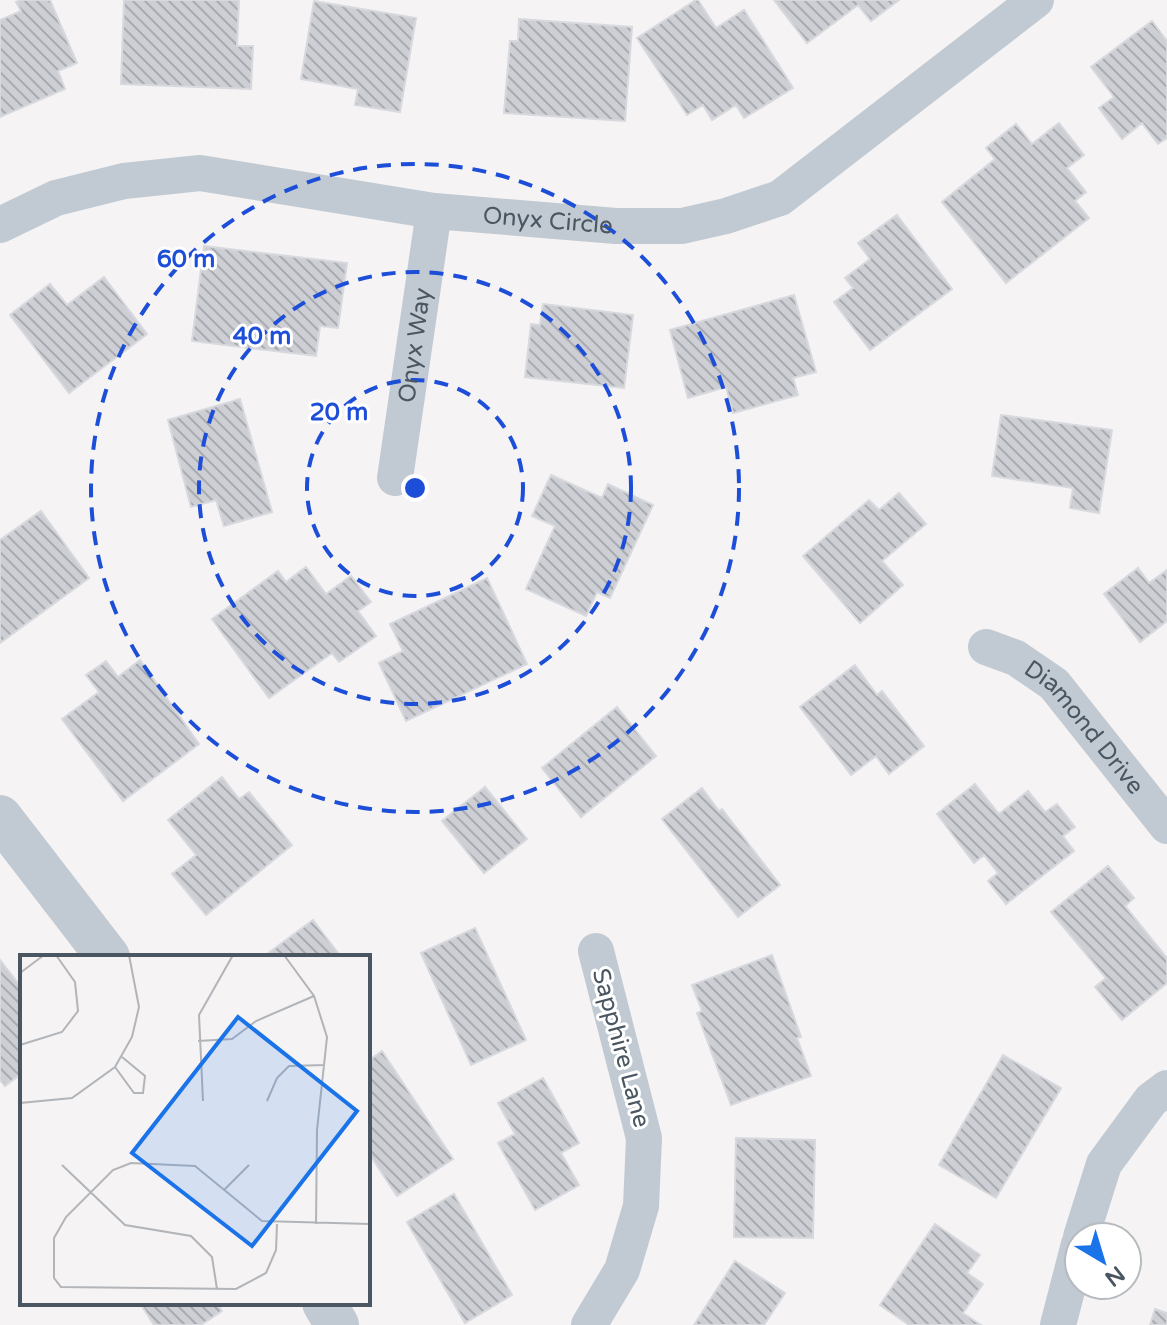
<svg xmlns="http://www.w3.org/2000/svg" width="1167" height="1325" font-family="'Varela Round',sans-serif">
	<style>
		.building { fill: url(#building-back-hatch); stroke: #d7d9de; stroke-width: 2 }
		.lines { fill: none; stroke-linecap: round; stroke-linejoin: round }
		.minor { stroke: #c1cad2; stroke-width: 36 }
		.tertiary { stroke: #c1cad2; stroke-width: 44 }
		.ring { fill: none; stroke: #1d4ed8; stroke-width: 4; stroke-dasharray: 14 10 }
		.labels { text-anchor: middle; dominant-baseline: central; stroke-width: 6; stroke-linejoin: round; paint-order: stroke }
		.street-label { font-size: 24px; fill: #4a5661; stroke: #fff }
		.inset-road { fill: none; stroke: #b1b4b9; stroke-width: 2 }
		.view { fill: #1a73e8; fill-opacity: 0.15; stroke: #1a73e8; stroke-width: 4 }
		.inset-edge { fill: none; stroke: #4a5661; stroke-width: 4 }
		.centre { fill: #1d4ed8; stroke: #fff; stroke-width: 4 }
		.ring-label { font-size: 24px; text-anchor: middle; font-weight: bold; fill: #1d4ed8; stroke: #fff; stroke-width: 6; stroke-linejoin: round; paint-order: stroke }
	</style>
	<defs>
		<pattern id="building-back-hatch" width="6" height="6" patternUnits="userSpaceOnUse" patternTransform="scale(2)"><rect width="6" height="6" fill="#cdcfd5"/><path d="M-1 5l2 2M0 0l6 6M5-1l2 2" fill="none" stroke="#a8abb0"/></pattern>
	</defs>
	<rect width="100%" height="100%" fill="#f5f3f3"/>
	<!-- building -->
	<path class="building" d="M20,0H50L77,63L58,71L65,89L0,117V20L21,11L16,2Z
		M124,0H239L237,46H253L251,89L121,84Z
		M696,0H698L716,28L744,10L793,88L744,118L736,105L712,120L703,105L687,115L637,38Z
		M774,0H899L871,21L858,5L807,43Z
		M314,1L416,18L400,112L355,105L358,89L301,79Z
		M519,19L632,27L625,121L504,113L510,41H518Z
		M1152,21L1167,41V138L1158,144L1142,123L1122,139L1099,108L1114,97L1091,67Z
		M1059,123L1084,155L1067,168L1086,192L1075,201L1089,218L1006,283L942,202L995,159L986,148L1016,124L1032,144Z
		M897,215L952,289L870,350L834,302L853,288L845,278L870,259L858,243Z
		M204,246L347,263L338,328L320,326L316,356L192,341Z
		M104,277L147,334L69,393L10,315L50,284L67,305Z
		M794,295L816,372L793,378L798,395L733,413L726,387L688,398L670,330Z
		M543,304L633,315L624,388L525,377L531,324L540,325Z
		M240,399L272,512L224,526L216,500L191,507L168,420Z
		M1001,415L1112,430L1099,513L1070,508L1073,488L992,476Z
		M551,475L602,498L608,484L653,505L610,598L597,592L586,616L526,589L555,526L532,516Z
		M899,493L926,524L882,561L903,585L860,623L803,556L869,500L879,510Z
		M41,511L89,578L0,643V540Z
		M306,567L326,594L351,576L371,602L358,611L376,636L339,662L332,653L269,698L212,619L278,571L286,582Z
		M1138,568L1149,583L1167,570V621L1140,642L1104,594Z
		M487,578L527,664L406,721L379,663L403,651L390,624Z
		M140,660L199,744L123,801L62,719L99,692L86,675L106,661L118,677Z
		M855,665L877,695L882,691L924,746L889,774L876,756L851,775L800,707Z
		M617,707L656,756L581,817L542,768Z
		M222,777L239,799L249,792L292,845L206,915L172,874L196,855L168,820Z
		M975,784L999,814L1028,791L1045,812L1057,804L1075,827L1063,836L1074,851L1006,904L988,881L998,873L984,855L974,863L937,814Z
		M485,787L527,839L484,873L442,821Z
		M702,788L719,811L722,809L780,885L738,917L662,819Z
		M1108,866L1134,898L1125,906L1167,958V983L1122,1020L1095,987L1106,978L1051,912Z
		M313,920L341,957H263Z
		M475,928L526,1040L471,1065L421,953Z
		M772,955L801,1037L797,1038L811,1076L731,1105L697,1013L702,1011L692,985Z
		M0,960L22,988V1073L5,1086L0,1080Z
		M382,1051L453,1159L397,1196L368,1152V1061Z
		M1003,1055L1061,1088L996,1198L939,1165Z
		M543,1078L579,1143L561,1153L579,1185L535,1210L498,1143L515,1134L498,1103Z
		M736,1138L815,1140L813,1238L734,1237Z
		M454,1194L512,1295L465,1323L407,1222Z
		M935,1224L980,1255L967,1273L983,1284L963,1313L981,1325H909L880,1305Z
		M735,1261L785,1293L764,1325H694Z
		M140,1303H217L222,1311L201,1325H154Z
		M1155,1309L1167,1313V1325H1150Z"/>
	<g class="lines">
		<!-- minor -->
		<g class="minor">
			<path id="s1" d="M0,225L56,198L124,181L200,173L434,211L616,226H682L726,216L780,198L1036,0"/>
			<path id="s2" d="M395,478L434,211"/>
			<path id="s3" d="M986,647L1016,658L1054,684L1167,826"/>
			<path d="M1081,1237L1104,1164L1151,1100L1167,1088"/>
			<path d="M589,1325L622,1270L641,1206L644,1138L596,951"/>
			<path d="M1058,1325L1079,1244"/>
		</g>
		<!-- tertiary -->
		<path class="tertiary" d="M0,817L108,957
			M324,1303L337,1325"/>
	</g>
	<!-- distance rings -->
	<g class="ring">
		<circle cx="415" cy="488" r="108"/>
		<circle cx="415" cy="488" r="216"/>
		<circle cx="415" cy="488" r="324"/>
	</g>
	<g class="labels">
		<!-- street labels -->
		<g class="street-label">
			<text stroke="none"><textPath href="#s1" startOffset="560">Onyx Circle</textPath></text>
			<text stroke="none"><textPath href="#s2" startOffset="134">Onyx Way</textPath></text>
			<text stroke="none"><textPath href="#s3" startOffset="130">Diamond Drive</textPath></text>
			<text transform="translate(621 1048) rotate(75)">Sapphire Lane</text>
		</g>
	</g>
	<!-- overview -->
	<g transform="translate(20 955)">
		<rect width="350" height="350" fill="#f5f3f3"/>
		<path class="inset-road" d="M264,0L294,41L307,82L297,175L296,269M0,18L24,0M178,86L212,84L236,66L294,41M0,90L42,77L58,56L55,27L36,0M95,112L114,138H123L125,121L102,102M183,146L179,60L213,0M247,146L257,123L269,111L305,110M0,148L52,143L95,112L112,82L119,52L109,0M42,210L105,270L171,281L192,302L197,334M204,235L229,210M257,269L256,295L246,318L216,334L41,332L34,323V283L46,262L93,215L111,208L175,211L242,266L350,269"/>
		<path class="view" d="M218,62L337,156L232,291L112,198Z"/>
		<rect width="350" height="350" class="inset-edge"/>
	</g>
	<circle cx="415" cy="488" r="12" class="centre"/>
	<g class="ring-label">
		<text x="186" y="267">60 m</text>
		<text x="262" y="344">40 m</text>
		<text x="339" y="420">20 m</text>
	</g>
	<!-- north arrow -->
	<g transform="translate(1103 1261) rotate(142)"><circle r="38" fill="#ffffff" stroke="#b7bbc0" stroke-width="2"/>
	<path d="M0-6L14 30L0 20L-14 30Z" fill="#1a73e8"/>
	<text y="-12" font-size="22" font-weight="bold" text-anchor="middle" fill="#4a5661">N</text>
	</g>
</svg>
